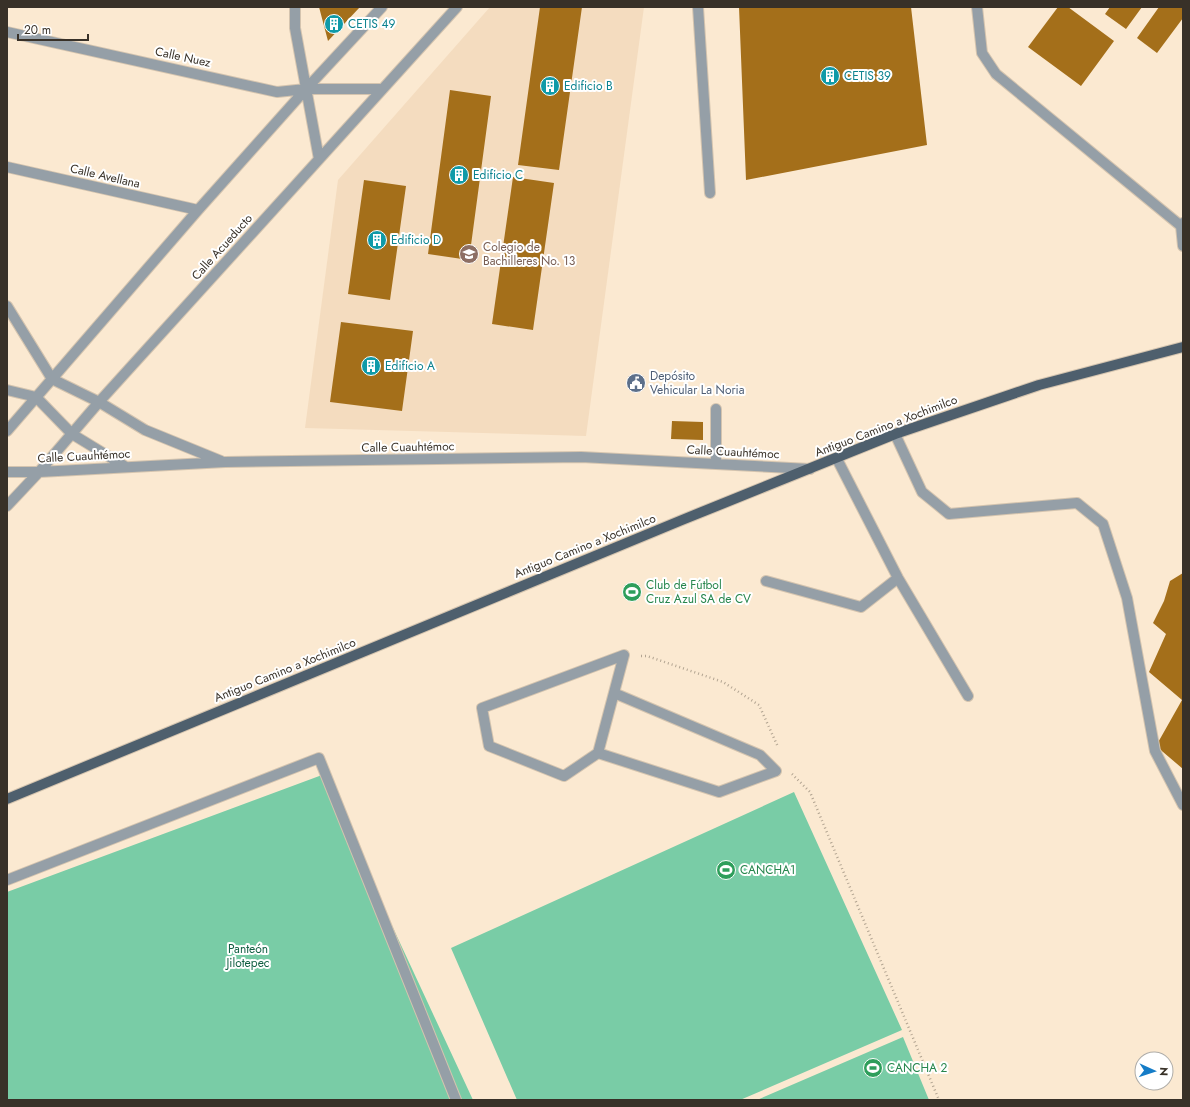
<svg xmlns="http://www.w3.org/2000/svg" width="1190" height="1107" font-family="Jost,sans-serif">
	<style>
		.built { fill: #f4dcbf }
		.green { fill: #79cca6 }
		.building { fill: #a46f1a }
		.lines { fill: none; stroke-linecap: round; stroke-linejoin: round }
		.minor-casing { stroke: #d4c4af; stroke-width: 12 }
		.major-casing { stroke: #d4c4af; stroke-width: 12 }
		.path { stroke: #b3a592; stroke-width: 2.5; stroke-dasharray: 1 3; stroke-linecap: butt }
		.minor { stroke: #959fa7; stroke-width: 10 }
		.major { stroke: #4e5f6d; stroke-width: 10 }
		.labels { text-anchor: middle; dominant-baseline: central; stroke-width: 4; stroke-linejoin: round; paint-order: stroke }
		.culture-label { font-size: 12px; fill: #0d838f; stroke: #fff; text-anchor: start }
		.street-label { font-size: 12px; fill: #383128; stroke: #fff }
		.education-label { font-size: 12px; fill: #785e54; stroke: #fff; text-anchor: start }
		.service-label { font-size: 12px; fill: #4e5e75; stroke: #fff; text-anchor: start }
		.leisure-label { font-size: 12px; fill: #27864d; stroke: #fff; text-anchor: start }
		.park-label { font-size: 12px; fill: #126043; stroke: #fff }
	</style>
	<rect width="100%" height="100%" fill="#fbe9d1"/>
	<!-- built -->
	<path class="built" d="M490,7H644L586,436L305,428L338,180Z"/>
	<!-- green -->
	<path class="green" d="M322,775L473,1100H7V892Z
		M794,792L902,1030L740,1100H517L451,948Z
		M903,1037L929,1100H757Z"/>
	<!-- building -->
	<path class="building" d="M319,7H360L328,41Z
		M540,7H582L559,170L518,165Z
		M739,7H911L927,145L746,180Z
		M1058,7H1068L1114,41L1081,86L1028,47Z
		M1110,7H1142L1126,29L1105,14Z
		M1159,7H1183V18L1157,53L1137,38Z
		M450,90L491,96L469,260L428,254Z
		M513,177L554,183L533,330L492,324Z
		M364,180L406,186L390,300L348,294Z
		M341,322L413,331L402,411L330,402Z
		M672,421L703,422V440L671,439Z
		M1183,573V769L1156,746L1182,700L1149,672L1166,634L1153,623L1164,601L1170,581Z"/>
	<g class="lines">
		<!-- minor casing -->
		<g class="minor-casing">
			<path id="minor" d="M295,7V28L319,159
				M698,7L710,193
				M977,7L982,53L996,74L1181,226L1183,223
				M7,32L277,92L306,89H382
				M7,167L198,210
				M1181,226L1183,246
				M7,306L52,379L99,402L145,430L221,461
				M7,390L36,397L72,434L126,467
				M7,431L198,210L306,89L382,7
				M895,434L922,492L949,514L1077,503L1103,524L1127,598L1155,751L1183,805
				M837,459L898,578L968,696
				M716,464V409
				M7,472H39L225,462L581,457L810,469
				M7,506L39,472L99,402L457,7
				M766,581L861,607L898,578
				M624,655L598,753L564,776L489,746L482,708Z
				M598,753L719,792L776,771L760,755L614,693
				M7,880L319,758L456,1100"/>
		</g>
		<!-- major casing -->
		<g class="major-casing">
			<path id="major" d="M7,799L682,520L895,434L1039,385L1183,347"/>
		</g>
		<!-- path -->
		<path class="path" d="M641,656H647L723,682L759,705L778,747
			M792,774L810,792L939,1100"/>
		<!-- minor -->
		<use href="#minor" class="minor"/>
		<!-- major -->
		<use href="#major" class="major"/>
	</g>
	<!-- icons -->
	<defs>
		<g id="building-disc" transform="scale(1)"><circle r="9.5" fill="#0f9aa8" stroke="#fff"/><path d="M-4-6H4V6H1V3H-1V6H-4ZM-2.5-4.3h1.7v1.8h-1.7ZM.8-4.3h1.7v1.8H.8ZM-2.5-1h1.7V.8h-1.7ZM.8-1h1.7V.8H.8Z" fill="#fff"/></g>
		<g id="school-disc" transform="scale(1)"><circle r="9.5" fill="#8d6e63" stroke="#fff"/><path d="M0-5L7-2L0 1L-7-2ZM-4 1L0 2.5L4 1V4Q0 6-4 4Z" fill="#fff"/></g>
		<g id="civic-disc" transform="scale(1)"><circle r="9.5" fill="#5c6f8a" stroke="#fff"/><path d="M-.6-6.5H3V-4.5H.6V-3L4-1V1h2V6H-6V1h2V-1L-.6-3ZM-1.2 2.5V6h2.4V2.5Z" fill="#fff"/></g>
		<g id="stadium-disc" transform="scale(1)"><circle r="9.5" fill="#2e9e5b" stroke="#fff"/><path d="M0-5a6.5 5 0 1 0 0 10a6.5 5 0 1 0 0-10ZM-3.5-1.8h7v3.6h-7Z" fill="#fff"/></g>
	</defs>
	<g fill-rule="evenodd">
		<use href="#building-disc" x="334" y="24"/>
		<use href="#building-disc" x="830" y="76"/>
		<use href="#building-disc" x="550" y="86"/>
		<use href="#building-disc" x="459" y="175"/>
		<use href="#building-disc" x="377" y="240"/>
		<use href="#school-disc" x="469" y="254"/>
		<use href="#building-disc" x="371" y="366"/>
		<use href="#civic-disc" x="636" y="383"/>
		<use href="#stadium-disc" x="632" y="592"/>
		<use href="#stadium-disc" x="726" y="870"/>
		<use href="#stadium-disc" x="873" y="1068"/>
	</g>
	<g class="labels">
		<!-- culture labels -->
		<g class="culture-label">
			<text x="348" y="24">CETIS 49</text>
			<text x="844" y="76">CETIS 39</text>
			<text x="564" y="86">Edificio B</text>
			<text x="473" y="175">Edificio C</text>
			<text x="391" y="240">Edificio D</text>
			<text x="385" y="366">Edificio A</text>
		</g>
		<!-- street labels -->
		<g class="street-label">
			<text transform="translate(183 57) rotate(12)">Calle Nuez</text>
			<text transform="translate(105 176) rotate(13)">Calle Avellana</text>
			<text transform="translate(222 247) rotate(-48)">Calle Acueducto</text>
			<text transform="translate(886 426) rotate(-21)">Antiguo Camino a Xochimilco</text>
			<text transform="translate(408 447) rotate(-1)">Calle Cuauhtémoc</text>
			<text transform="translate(733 452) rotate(3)">Calle Cuauhtémoc</text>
			<text transform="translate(84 456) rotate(-3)">Calle Cuauhtémoc</text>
			<text transform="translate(585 546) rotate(-22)">Antiguo Camino a Xochimilco</text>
			<text transform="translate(285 670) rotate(-22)">Antiguo Camino a Xochimilco</text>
		</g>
		<!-- education labels -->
		<g class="education-label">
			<text x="483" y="247">Colegio de<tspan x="483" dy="14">Bachilleres No. 13</tspan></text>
		</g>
		<!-- service labels -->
		<g class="service-label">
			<text x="650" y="376">Depósito<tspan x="650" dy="14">Vehicular La Noria</tspan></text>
		</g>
		<!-- leisure labels -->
		<g class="leisure-label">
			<text x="646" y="585">Club de Fútbol<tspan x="646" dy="14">Cruz Azul SA de CV</tspan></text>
			<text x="740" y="870">CANCHA1</text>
			<text x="887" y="1068">CANCHA 2</text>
		</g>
		<!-- park labels -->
		<g class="park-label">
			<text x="248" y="949">Panteón<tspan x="248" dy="14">Jilotepec</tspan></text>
		</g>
	</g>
	<!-- border -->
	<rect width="1190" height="1107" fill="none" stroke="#383128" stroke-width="16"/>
	<!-- north arrow -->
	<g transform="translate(1154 1071) rotate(93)"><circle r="19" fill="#ffffff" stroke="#afada9"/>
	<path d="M0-3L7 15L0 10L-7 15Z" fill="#157cc7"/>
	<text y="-6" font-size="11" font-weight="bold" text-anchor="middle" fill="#383128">N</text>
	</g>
	<!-- scale -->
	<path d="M18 34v6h70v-6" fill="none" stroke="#383128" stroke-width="2"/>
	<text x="24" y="34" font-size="12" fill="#383128" stroke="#ffffff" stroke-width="3" paint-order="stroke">20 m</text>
</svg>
